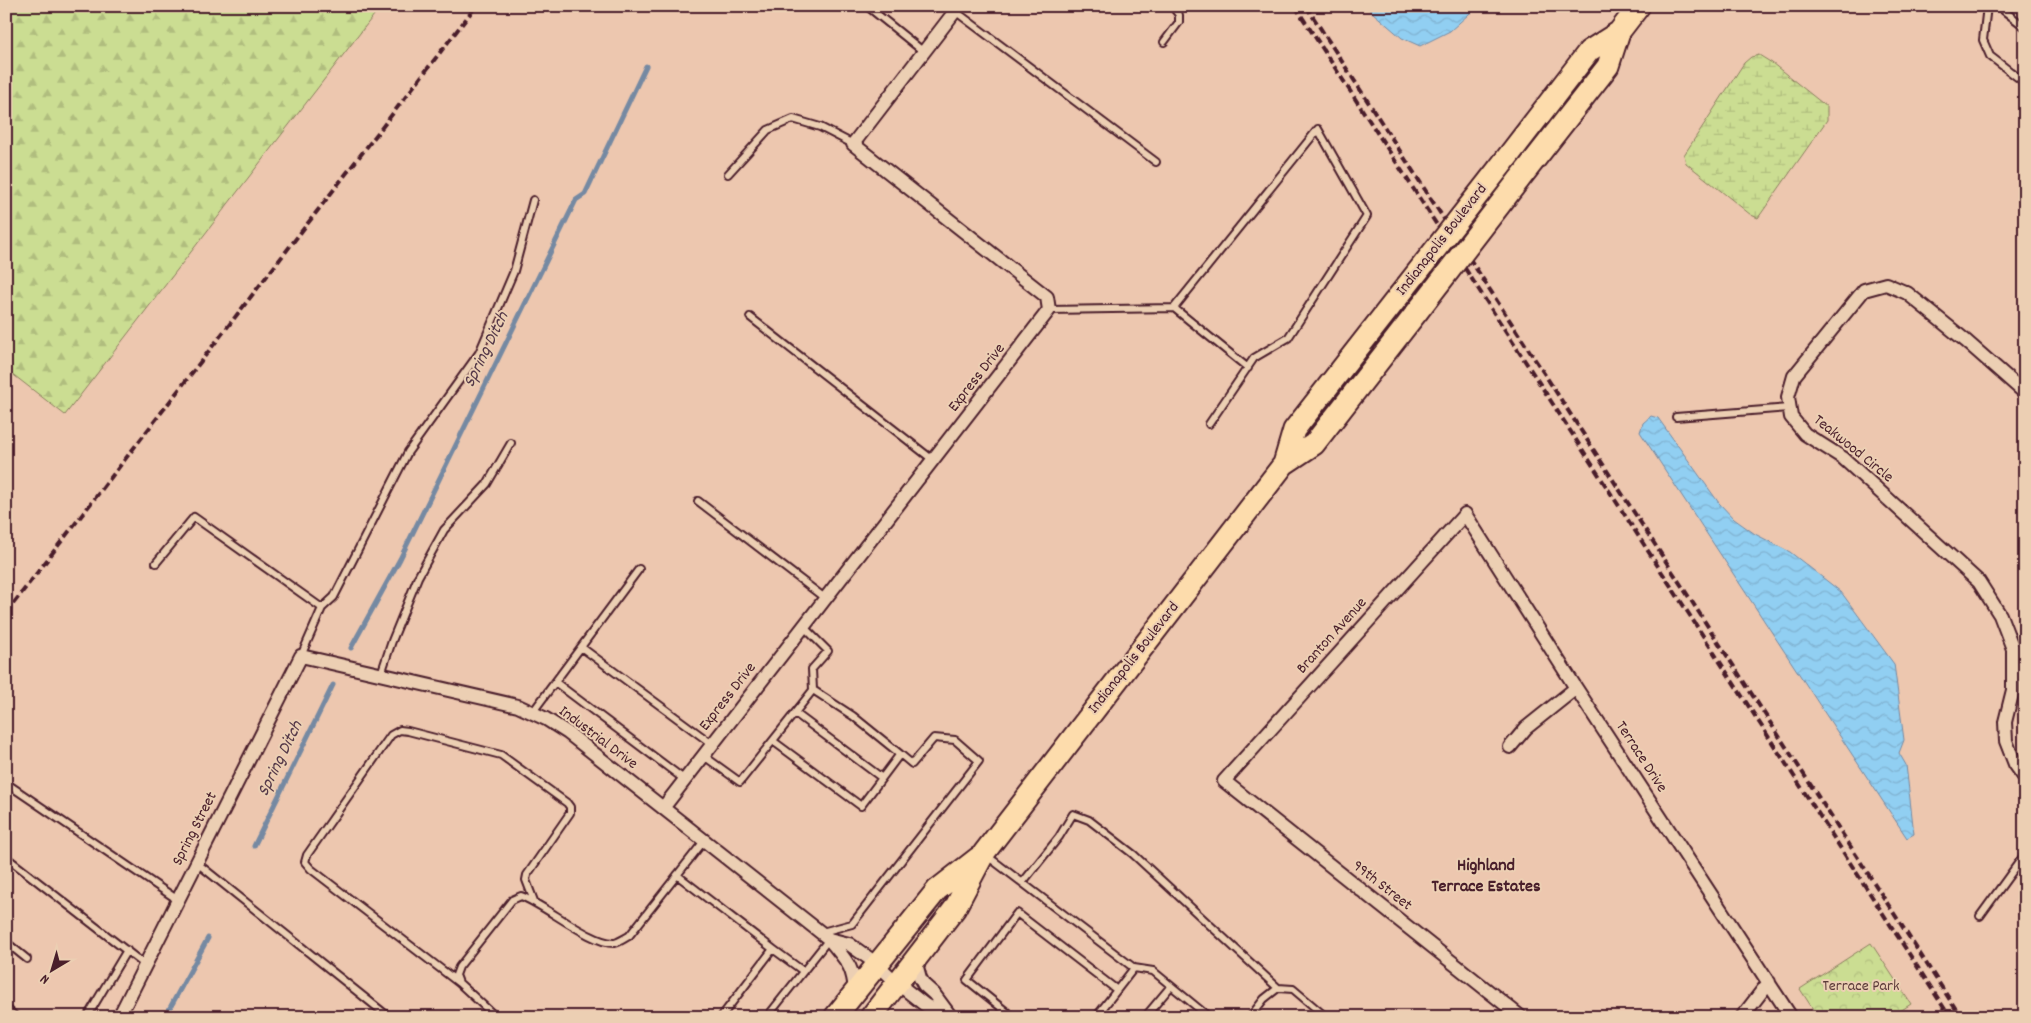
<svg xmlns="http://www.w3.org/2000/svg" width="2031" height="1023" font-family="Dekko,sans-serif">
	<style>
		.forest { fill: url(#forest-firs); stroke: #8a7e5e }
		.wetland { fill: url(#wetland-marsh); stroke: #8a7e5e }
		.park { fill: url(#park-crowns); stroke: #8a7e5e }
		.water { fill: url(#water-waves); stroke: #7589a2 }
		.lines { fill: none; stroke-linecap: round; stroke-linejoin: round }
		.stream { stroke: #7589a2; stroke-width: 5 }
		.service-casing { stroke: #4a1f2b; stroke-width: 10 }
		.minor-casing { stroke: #4a1f2b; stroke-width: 16 }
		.trunk-casing { stroke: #4a1f2b; stroke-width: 25 }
		.service { stroke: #eccfb3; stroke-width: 6 }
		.minor { stroke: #eccfb3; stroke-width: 12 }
		.trunk { stroke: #fddcac; stroke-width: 21 }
		.rail { stroke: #4a1f2b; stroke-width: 4; stroke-dasharray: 8 4; stroke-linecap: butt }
		.trunk-bridge-casing { stroke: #4a1f2b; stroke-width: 25; stroke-linecap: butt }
		.trunk-bridge { stroke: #fddcac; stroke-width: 21 }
		.labels { text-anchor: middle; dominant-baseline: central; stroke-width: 4; stroke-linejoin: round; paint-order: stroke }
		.street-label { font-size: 16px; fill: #4a1f2b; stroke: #eccfb3 }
		.park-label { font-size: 16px; fill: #5d3c3a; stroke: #eccfb3 }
		.water-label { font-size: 18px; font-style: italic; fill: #553949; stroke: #eccfb3 }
		.neighbourhood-label { font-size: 18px; font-weight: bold; fill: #4a1f2b; stroke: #eccfb3 }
	</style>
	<defs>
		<pattern id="forest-firs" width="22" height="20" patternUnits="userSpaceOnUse" patternTransform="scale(1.25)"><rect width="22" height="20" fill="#cbdd92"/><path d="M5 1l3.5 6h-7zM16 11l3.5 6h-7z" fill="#b0bd7e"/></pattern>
		<pattern id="wetland-marsh" width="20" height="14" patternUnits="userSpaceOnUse" patternTransform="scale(1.25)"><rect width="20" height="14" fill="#cbdd92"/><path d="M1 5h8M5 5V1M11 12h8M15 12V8" fill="none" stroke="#b0bd7e"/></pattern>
		<pattern id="park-crowns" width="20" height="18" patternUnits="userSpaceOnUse" patternTransform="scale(1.25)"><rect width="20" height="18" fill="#cbdd92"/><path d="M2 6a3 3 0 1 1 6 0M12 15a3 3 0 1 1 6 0" fill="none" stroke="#b0bd7e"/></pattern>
		<pattern id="water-waves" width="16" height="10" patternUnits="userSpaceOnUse" patternTransform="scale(1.25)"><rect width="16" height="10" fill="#91cff2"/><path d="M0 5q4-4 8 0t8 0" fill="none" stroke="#7fb1d0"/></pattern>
	</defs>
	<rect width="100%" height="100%" fill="#edc7af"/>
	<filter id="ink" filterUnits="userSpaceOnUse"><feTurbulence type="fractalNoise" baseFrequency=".02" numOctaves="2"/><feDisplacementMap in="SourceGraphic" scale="10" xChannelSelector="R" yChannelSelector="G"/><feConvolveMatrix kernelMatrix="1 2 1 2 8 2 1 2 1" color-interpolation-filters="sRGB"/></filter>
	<g filter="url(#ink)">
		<!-- forest -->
		<path class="forest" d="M6,6H381L65,415L6,369Z"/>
		<!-- wetland -->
		<path class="wetland" d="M1759,55L1772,63L1827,107V120L1758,218L1751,215L1686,163L1684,155L1744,63L1751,57Z"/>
		<!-- park -->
		<path class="park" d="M1871,943L1911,1004L1891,1017H1818L1800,989Z"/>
		<!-- water -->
		<path class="water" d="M1365,6H1478L1450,31L1420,46L1402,38Z
			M1651,416L1658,418L1719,503L1734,519L1755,534L1790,552L1841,592L1894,664L1904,740L1899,753L1906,765L1914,834L1907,838L1640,432L1643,423Z"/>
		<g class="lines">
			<!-- stream -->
			<path class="stream" d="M351,648L400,559L576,200L585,194L646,66
				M254,846L333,685
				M165,1017L208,938"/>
			<!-- service casing -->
			<g class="service-casing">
				<path id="service" d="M867,6L924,52
					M1987,6L1983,40L1990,56L2025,83
					M1998,6L2025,27
					M955,11L1156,162
					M1164,42L1179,22V15L1172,6
					M728,174L768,130L793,119L820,127L853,144
					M1174,308L1248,368
					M1049,310L1174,308L1318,129L1367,216L1288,338L1254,358L1209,424
					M750,317L933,460
					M1676,417L1789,408
					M698,501L826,599
					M156,563L194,517L322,608
					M581,647L712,744
					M301,656L322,608L334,597L408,452L479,353L514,271L533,200
					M381,674L392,641L418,577L444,530L487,484L511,443
					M555,682L685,780
					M813,690L853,716L900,754
					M532,713L639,569
					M795,713L882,778
					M773,741L861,806L900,754L912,764L934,738L955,740L979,761L852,924L822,932
					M704,756L740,782L813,690L812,669L828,651L804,627
					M6,783L178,900
					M986,855L1134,968L1096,1017
					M6,857L145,965
					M197,863L389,1017
					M677,875L773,949
					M1023,882L1059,837L1073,814L1089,820L1133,854L1278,988
					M1980,916L2025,854
					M6,942L27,959
					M1134,968L1153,971L1209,1017
					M459,983L311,869L305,862L307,855L391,735L400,730L408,731L501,755L567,803L570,807V813L527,875L526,880L534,901
					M6,1008L16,1017
					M87,1017L127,950
					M496,1017L459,983L456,975L459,967L512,900L521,896C545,905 593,945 615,943C619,942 625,938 629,936L704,841
					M721,1017L773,949L803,971
					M767,1017L829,939
					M1013,1017L967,980L1017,913L1117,990
					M1145,1017L1171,986
					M1250,1017L1264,999L1278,988L1293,989L1326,1017"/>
			</g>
			<!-- minor casing -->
			<g class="minor-casing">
				<path id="minor" d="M2025,393L1966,341L1907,293L1886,284L1864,290L1794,376L1788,397L1791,417L1805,434L1843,458L1979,582L2000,615L2013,649V690L2005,722L2006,741L2015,764L2025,778
					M1510,747L1526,728L1576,688
					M663,808L1049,310L1047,297L853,144L959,6
					M829,939L849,944L877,964L897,983L925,1005L946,1017
					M915,960L920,978L924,985L934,994L951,1017
					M119,1017L301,656L518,706L546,719L568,733L829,939C845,960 853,964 855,991
					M1521,1017L1224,781L1465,514L1576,688L1791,1017
					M1742,1017L1769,982"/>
			</g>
			<!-- trunk casing -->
			<g class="trunk-casing">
				<path id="trunk" d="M1499,168L1589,51L1619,32
					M1518,181L1608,66L1619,32L1639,6
					M1284,464L1294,430L1398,297
					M835,1017L937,890L978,858
					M871,1017L955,908L984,853L1284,464L1314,444L1417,312"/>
			</g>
			<!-- service -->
			<use href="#service" class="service"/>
			<!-- minor -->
			<use href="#minor" class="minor"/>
			<!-- trunk -->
			<use href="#trunk" class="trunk"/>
			<!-- rail -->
			<path class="rail" d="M1295,6L1950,1017
				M1306,6L1961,1017
				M6,613L476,6"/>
			<!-- trunk-bridge casing -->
			<g class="trunk-bridge-casing">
				<path id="trunk-bridge" d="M1398,297L1499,168
					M1417,312L1518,181"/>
			</g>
			<!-- trunk-bridge -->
			<use href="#trunk-bridge" class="trunk-bridge"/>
		</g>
	</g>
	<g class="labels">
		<!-- street labels -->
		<g class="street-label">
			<text transform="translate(1442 240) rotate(-52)">Indianapolis Boulevard</text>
			<text transform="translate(977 378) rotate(-52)">Express Drive</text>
			<text transform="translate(1853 449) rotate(39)">Teakwood Circle</text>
			<text transform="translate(1332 636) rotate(-48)">Branton Avenue</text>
			<text transform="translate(1134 658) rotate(-52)">Indianapolis Boulevard</text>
			<text transform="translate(728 697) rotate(-52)">Express Drive</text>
			<text transform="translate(598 738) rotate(37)">Industrial Drive</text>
			<text transform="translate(1641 757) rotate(57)">Terrace Drive</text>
			<text transform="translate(195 829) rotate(-63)">Spring Street</text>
			<text transform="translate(1382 886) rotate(38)">99th Street</text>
		</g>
		<!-- park labels -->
		<g class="park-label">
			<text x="1861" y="986">Terrace Park</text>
		</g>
		<!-- water labels -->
		<g class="water-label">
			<text transform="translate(487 350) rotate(-64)">Spring Ditch</text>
			<text transform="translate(281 759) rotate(-64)">Spring Ditch</text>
		</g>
		<!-- neighbourhood labels -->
		<g class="neighbourhood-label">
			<text x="1486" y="866">Highland<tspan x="1486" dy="21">Terrace Estates</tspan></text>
		</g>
	</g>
	<!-- margin -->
	<rect width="2031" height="1023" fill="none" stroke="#eccfb3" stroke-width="25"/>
	<rect x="12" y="12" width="2006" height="998" fill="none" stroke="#4a1f2b" stroke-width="2" filter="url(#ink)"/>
	<!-- north arrow -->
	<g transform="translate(52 970) rotate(218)" stroke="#eccfb3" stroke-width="4" paint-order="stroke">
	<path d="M0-4L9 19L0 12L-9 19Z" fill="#4a1f2b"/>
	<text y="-8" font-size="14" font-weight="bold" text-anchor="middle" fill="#4a1f2b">N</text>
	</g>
</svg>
